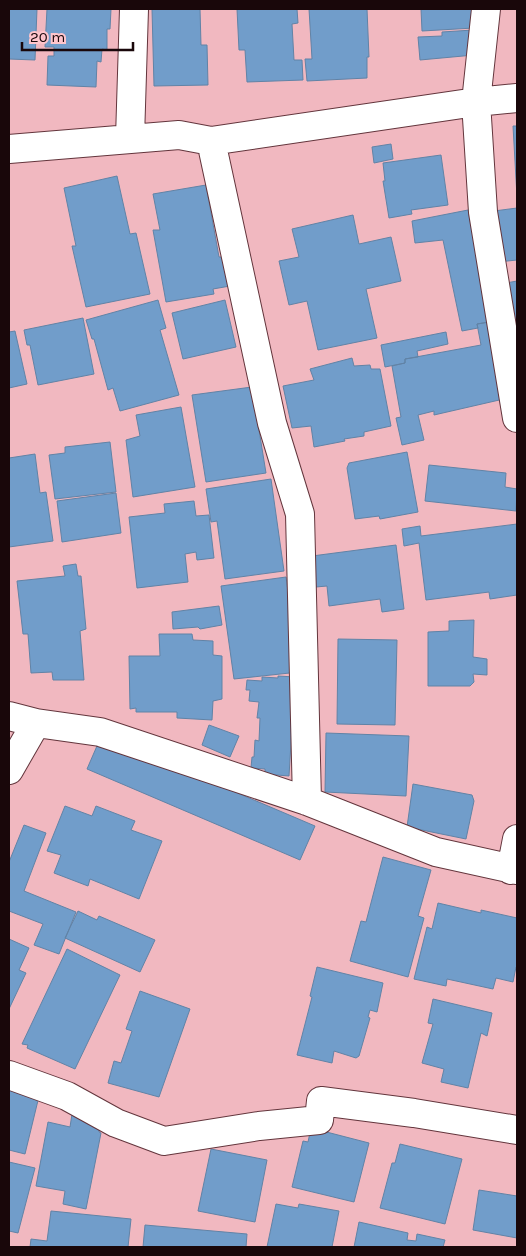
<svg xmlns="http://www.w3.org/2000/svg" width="526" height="1256" font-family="Karla,sans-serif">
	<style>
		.building { fill: #719dca; stroke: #6183a6 }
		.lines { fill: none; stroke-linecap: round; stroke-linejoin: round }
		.minor-casing { stroke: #63353c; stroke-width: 30 }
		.minor { stroke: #fff; stroke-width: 28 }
	</style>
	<rect width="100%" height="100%" fill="#f1b8c0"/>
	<!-- building -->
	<path class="building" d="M9,9H37L35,60L9,59Z
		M47,9H111L110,29H107V50L102,49L101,62L97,61L96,87L47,85L48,56H54V47H45Z
		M152,9H200L201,45H207L208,85L154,86Z
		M237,9H297L298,23L292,24L294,60H302L303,80L247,82L245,50H239Z
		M309,9H367L369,57H367V78L307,81L305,59H312Z
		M421,9H473L474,28L422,31Z
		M473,30L474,55L420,60L418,37L442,36V32Z
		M513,126H517V197Z
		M391,144L393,159L374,163L372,147Z
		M441,155L448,205L411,210L412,214L389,218L383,181H385L383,163Z
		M117,176L130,234L136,233L150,294L86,307L72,246H76L64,188Z
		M206,185L219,257H224L230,286L213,289L214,294L166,302L153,230H160L153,194Z
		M517,208V263V260L498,262L494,211Z
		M468,210L490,322L477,324L478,328L462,331L443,240L415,243L412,221Z
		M353,215L359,244L391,237L401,281L366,289L377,338L318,350L307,301L289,305L279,261L299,257L292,229Z
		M517,281V364L506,283Z
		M158,300L166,328L160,330L179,395L120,411L113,388L108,390L94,339H92L86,320Z
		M225,300L236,347L183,359L172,313Z
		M83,318L94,374L38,385L30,345H27L24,330Z
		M494,321L508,398L434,415V411L418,415L424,440L402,445L396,418L401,417L392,366L405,363V359L481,345L477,324Z
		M15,331L27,384L9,388V332Z
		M446,332L448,344L417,351L418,357L405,359V363L385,367L381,345Z
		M352,358L354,366L370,365L371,369H380L391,426L364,432V436L344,439L345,441L314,447L311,426L292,428L283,386L314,380L310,369Z
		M252,387L266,473L206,482L192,395Z
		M181,407L195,487L133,497L126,440L140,436L136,415Z
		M110,442L116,492L55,499L49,455L65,453V447Z
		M407,452L418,512L380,519L379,516L355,519L347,468L349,463Z
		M35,454L40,493L46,492L53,541L9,547V458Z
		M429,465L506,473L505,487L517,489L516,511L425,501Z
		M271,479L284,571L225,579L217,521L211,522L206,489Z
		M116,493L121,533L62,542L57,501Z
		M194,501L196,516L209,515L214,558L197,560L196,552L185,554L188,582L137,588L129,517L165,513L164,504Z
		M517,524V595L490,599L489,592L426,600L419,543L404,546L402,529L420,526L421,536Z
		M396,545L404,609L382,612L380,599L329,606L327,586L316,587L312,556Z
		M76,564L78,576H81L86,629L80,631L84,680H53L52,672L31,673L28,634H23L17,581L65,576L63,566Z
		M286,577L299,672L234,679L221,586Z
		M219,606L222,625L200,629L198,627L173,629L172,612Z
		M474,620L473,657L487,659V675L473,674L474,682L470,686H428V632L449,631V621Z
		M159,634H192L193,640L213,641V655L222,656V699L213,701L212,720L177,718V712H136V708L130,709L129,656H160Z
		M338,639L397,640L395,725L337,724Z
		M278,676L295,677L289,776L265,774V769L251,768L252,757H254L255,740L259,741L260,718H257L259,702L249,701L250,690H246L247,680L262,681V677L278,678Z
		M209,725L239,736L230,757L202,745Z
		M326,733L409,736L406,796L325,792Z
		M100,739L120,743L315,826L300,860L87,769Z
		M413,784L472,795L474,801L466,839L407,827Z
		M65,806L92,816L96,806L135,821L131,830L162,841L139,899L90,879L88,886L54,873L61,855L47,851Z
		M24,825L46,833L24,891L76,912L59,954L34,945L43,924L9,911V862Z
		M383,857L431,870L418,916L424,918L408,977L350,961L361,921L366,922Z
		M438,903L481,913V910L517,918V968L516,967L513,982L496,978L493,989L447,979L446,986L414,979L427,927L432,929Z
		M78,911L97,920L99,916L155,940L140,972L65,938Z
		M9,939L29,948L19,970L26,973L9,1009Z
		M67,949L120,975L75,1069L27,1048L28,1045L22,1044Z
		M317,967L383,983L377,1012L370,1010L368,1017L370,1018L359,1056L356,1058L334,1051L332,1063L297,1055L312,997L310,996Z
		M140,991L190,1009L159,1097L108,1083L114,1061L121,1063L132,1031L126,1029Z
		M433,999L492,1013L487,1036L481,1033L468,1088L441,1082L444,1069L422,1063L433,1024L428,1023Z
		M9,1080L41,1088L25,1154L9,1150Z
		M72,1114L101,1120L99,1132L101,1133L86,1209L63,1204L65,1191L36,1186L48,1122L70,1127Z
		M311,1128L369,1143L354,1202L292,1187L303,1141L308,1142Z
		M400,1144L462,1159L445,1224L380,1208L392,1163H395Z
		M211,1149L267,1160L255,1222L198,1211Z
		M9,1162L35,1168L18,1233L9,1231Z
		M479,1190L517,1196V1238L473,1230Z
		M276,1204L298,1208L299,1204L339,1211L332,1247H267Z
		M51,1211L131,1219L128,1247H30L31,1239L47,1241Z
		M359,1222L408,1233L407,1240L416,1241L417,1234L445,1240L443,1247H354Z
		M145,1225L247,1234L246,1247H143Z"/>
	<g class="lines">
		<!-- minor casing -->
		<g class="minor-casing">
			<path id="minor" d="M486,9L476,102L483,212L517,418
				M130,138L134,9
				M211,141L272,423L300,514L307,801
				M9,149L179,135L211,141L476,102L517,98
				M9,716L36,723L100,732L307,801L436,852L517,870
				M9,770L36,723
				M511,870L517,839
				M9,1075L67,1096L116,1123L164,1141L259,1126L319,1120L321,1101L414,1113L517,1130"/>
		</g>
		<!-- minor -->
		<use href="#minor" class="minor"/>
	</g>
	<!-- border -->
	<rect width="526" height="1256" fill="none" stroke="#19070a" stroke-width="20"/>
	<!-- scale -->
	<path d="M22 42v8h111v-8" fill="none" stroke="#19070a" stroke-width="2.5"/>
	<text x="30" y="42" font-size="15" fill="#19070a" stroke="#ffc5cc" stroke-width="4" paint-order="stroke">20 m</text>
</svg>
